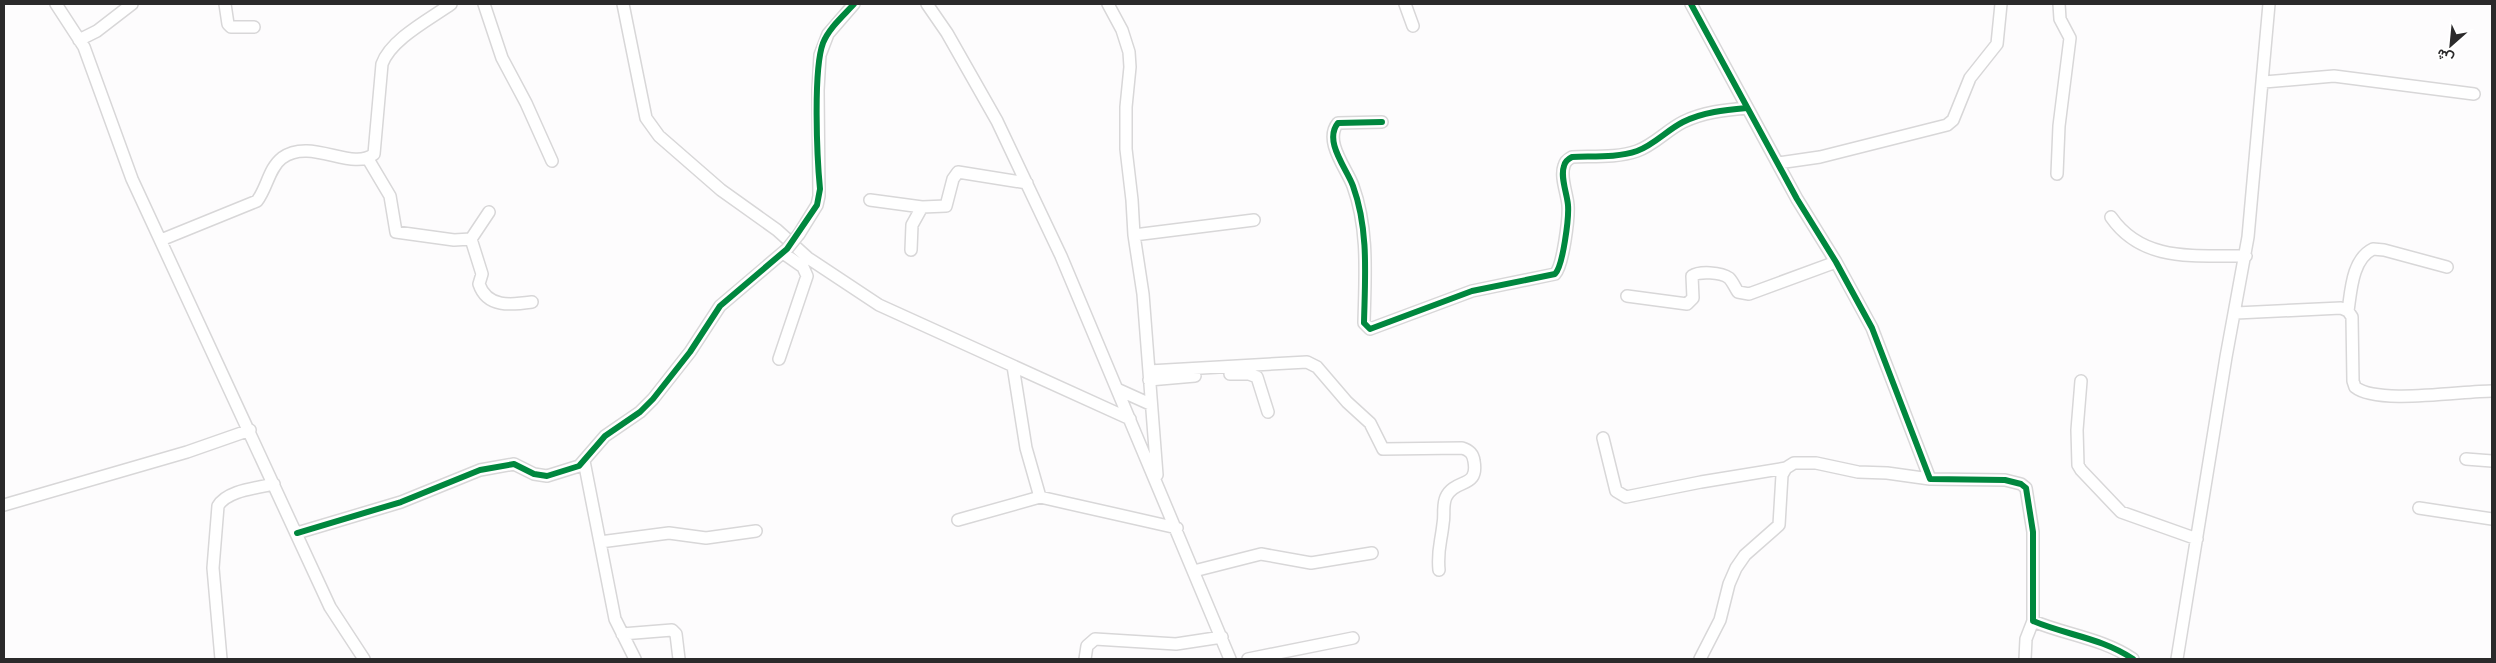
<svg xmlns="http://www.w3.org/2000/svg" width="2496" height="663" font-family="Arial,Vazirmatn,sans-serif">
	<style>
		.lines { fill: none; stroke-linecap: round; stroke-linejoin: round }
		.minor-casing { stroke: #d8d7d8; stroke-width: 14 }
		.minor { stroke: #fff; stroke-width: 11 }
		.minor-bridge-casing { stroke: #d8d7d8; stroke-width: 14; stroke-linecap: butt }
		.minor-bridge { stroke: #fff; stroke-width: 11 }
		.cycleway-casing { stroke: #fff; stroke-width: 9 }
		.cycleway { stroke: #00873e; stroke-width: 6 }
	</style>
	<rect width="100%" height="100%" fill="#fdfcfd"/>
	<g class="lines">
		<!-- minor casing -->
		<g class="minor-casing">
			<path id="minor" d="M56,4L84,47L132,179L330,607L364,659
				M225,4L228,24L231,27H254
				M484,4L502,58L526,103L552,161
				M623,4L646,118L659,136L721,190L777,230L808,258L879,305L1130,419
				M927,4L947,33L997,121L1061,256L1230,659
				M1108,4L1122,30L1129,52L1130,67L1126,107V149L1132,200L1134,235L1143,294L1157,475
				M1405,4L1413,26
				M1691,4L1797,199L1836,262L1872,328L1930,479L2005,480L2021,484L2026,488L2033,532V621C2066,635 2102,638 2133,659
				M79,40L97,31L132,4
				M2264,82L2334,76L2474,94
				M1382,122L1338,123C1323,141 1347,169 1353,186C1369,230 1365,277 1364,323L1370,329L1472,291L1555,274C1563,266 1569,218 1568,205C1567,193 1560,177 1564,166C1565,161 1568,159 1572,157C1592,156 1617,158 1637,151C1654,145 1667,130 1683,122C1703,112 1725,110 1747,108
				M368,159L390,196L396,232L454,240L471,239L489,212
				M1778,163L1820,157L1947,125L1953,120L1970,78L1997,44L2001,4
				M2057,174L2059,126L2070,38L2060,19L2059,4
				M870,200L922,207L946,206L953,179L958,172L1027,183
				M2111,217C2143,263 2195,255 2246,256
				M799,234L817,205L819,196L818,90L820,55L828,34L854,4
				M1134,235L1254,220
				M471,239L482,274L479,284C487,308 511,305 532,302
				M161,240L257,201C267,188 269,168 282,158C311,137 352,172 374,154L382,64C391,39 430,19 451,4
				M911,250L912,225L922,207
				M1627,296L1687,304L1693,298L1692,276C1699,271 1721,272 1729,278C1733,282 1735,288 1738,292L1749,294L1836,262
				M2348,311C2351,291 2352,259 2373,249L2384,250L2447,267
				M2236,313L2341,308L2348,311L2352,317L2353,381L2355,387C2377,405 2461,391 2492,391
				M779,359L807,276L803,267L783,253
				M1013,366L1026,448L1040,497L1177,528
				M1149,371L1307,362L1317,367L1347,402L1370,423L1383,449L1462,448C1469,450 1473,453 1474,461C1479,489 1455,478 1446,497C1442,506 1445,515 1443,524C1441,543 1437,550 1439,570
				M1230,374H1249L1257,377L1268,412
				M1149,380L1195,376
				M2081,381L2077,430L2078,465L2081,470L2121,512L2197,539
				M1119,390L1150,404
				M1603,438L1616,491L1626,497L1701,482L1786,468
				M2466,459L2492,461
				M584,461L615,619L635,659
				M4,505L187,452L250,430
				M2419,508L2492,519
				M958,520L1040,497
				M297,533L401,502L480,470L514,464L534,474L547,476L579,466L605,436L640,412L653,399L690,352L720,306L787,249
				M600,542L669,533L706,538L756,531
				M1194,571L1261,554L1311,563L1372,553
				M622,634L672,630L676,634L679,659
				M221,659L213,568L218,506C227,490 258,488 274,484
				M1085,659L1087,646L1095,639L1176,644L1222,637
				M1248,659L1353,638
				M1700,659L1720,620L1729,584L1736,568L1745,555L1779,525L1782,475L1786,468L1794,463H1816L1858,472L1887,473L1930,479
				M2025,659L2026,639L2033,621
				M2177,659L2226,357L2248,237L2269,4"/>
		</g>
		<!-- minor -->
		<use href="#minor" class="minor"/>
		<!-- minor-bridge casing -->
		<g class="minor-bridge-casing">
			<path id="minor-bridge" d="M787,249L799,234"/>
		</g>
		<!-- minor-bridge -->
		<use href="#minor-bridge" class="minor-bridge"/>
		<!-- cycleway casing -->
		<g class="cycleway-casing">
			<path id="cycleway" d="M1691,4L1797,199L1836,262L1872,328L1930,479L2005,480L2021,484L2026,488L2033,532V621C2066,635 2102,638 2133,659
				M1382,122L1338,123C1323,141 1347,169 1353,186C1369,230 1365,277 1364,323L1370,329L1472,291L1555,274C1563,266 1569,218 1568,205C1567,193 1560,177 1564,166C1565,161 1568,159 1572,157C1592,156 1617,158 1637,151C1654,145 1667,130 1683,122C1703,112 1725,110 1747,108
				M297,533L401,502L480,470L514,464L534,474L547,476L579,466L605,436L640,412L653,399L690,352L720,306L787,249L817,205L820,189C817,158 813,70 823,43C829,28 843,16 854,4"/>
		</g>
		<!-- cycleway -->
		<use href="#cycleway" class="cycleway"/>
	</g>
	<!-- border -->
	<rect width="2496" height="663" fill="none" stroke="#2b2a2b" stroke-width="10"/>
	<!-- north arrow -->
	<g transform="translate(2451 45) rotate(207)" stroke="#ffffff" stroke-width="4" paint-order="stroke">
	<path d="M0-4L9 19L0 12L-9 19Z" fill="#2b2a2b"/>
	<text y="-8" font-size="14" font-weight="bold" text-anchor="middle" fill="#2b2a2b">ش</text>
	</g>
</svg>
